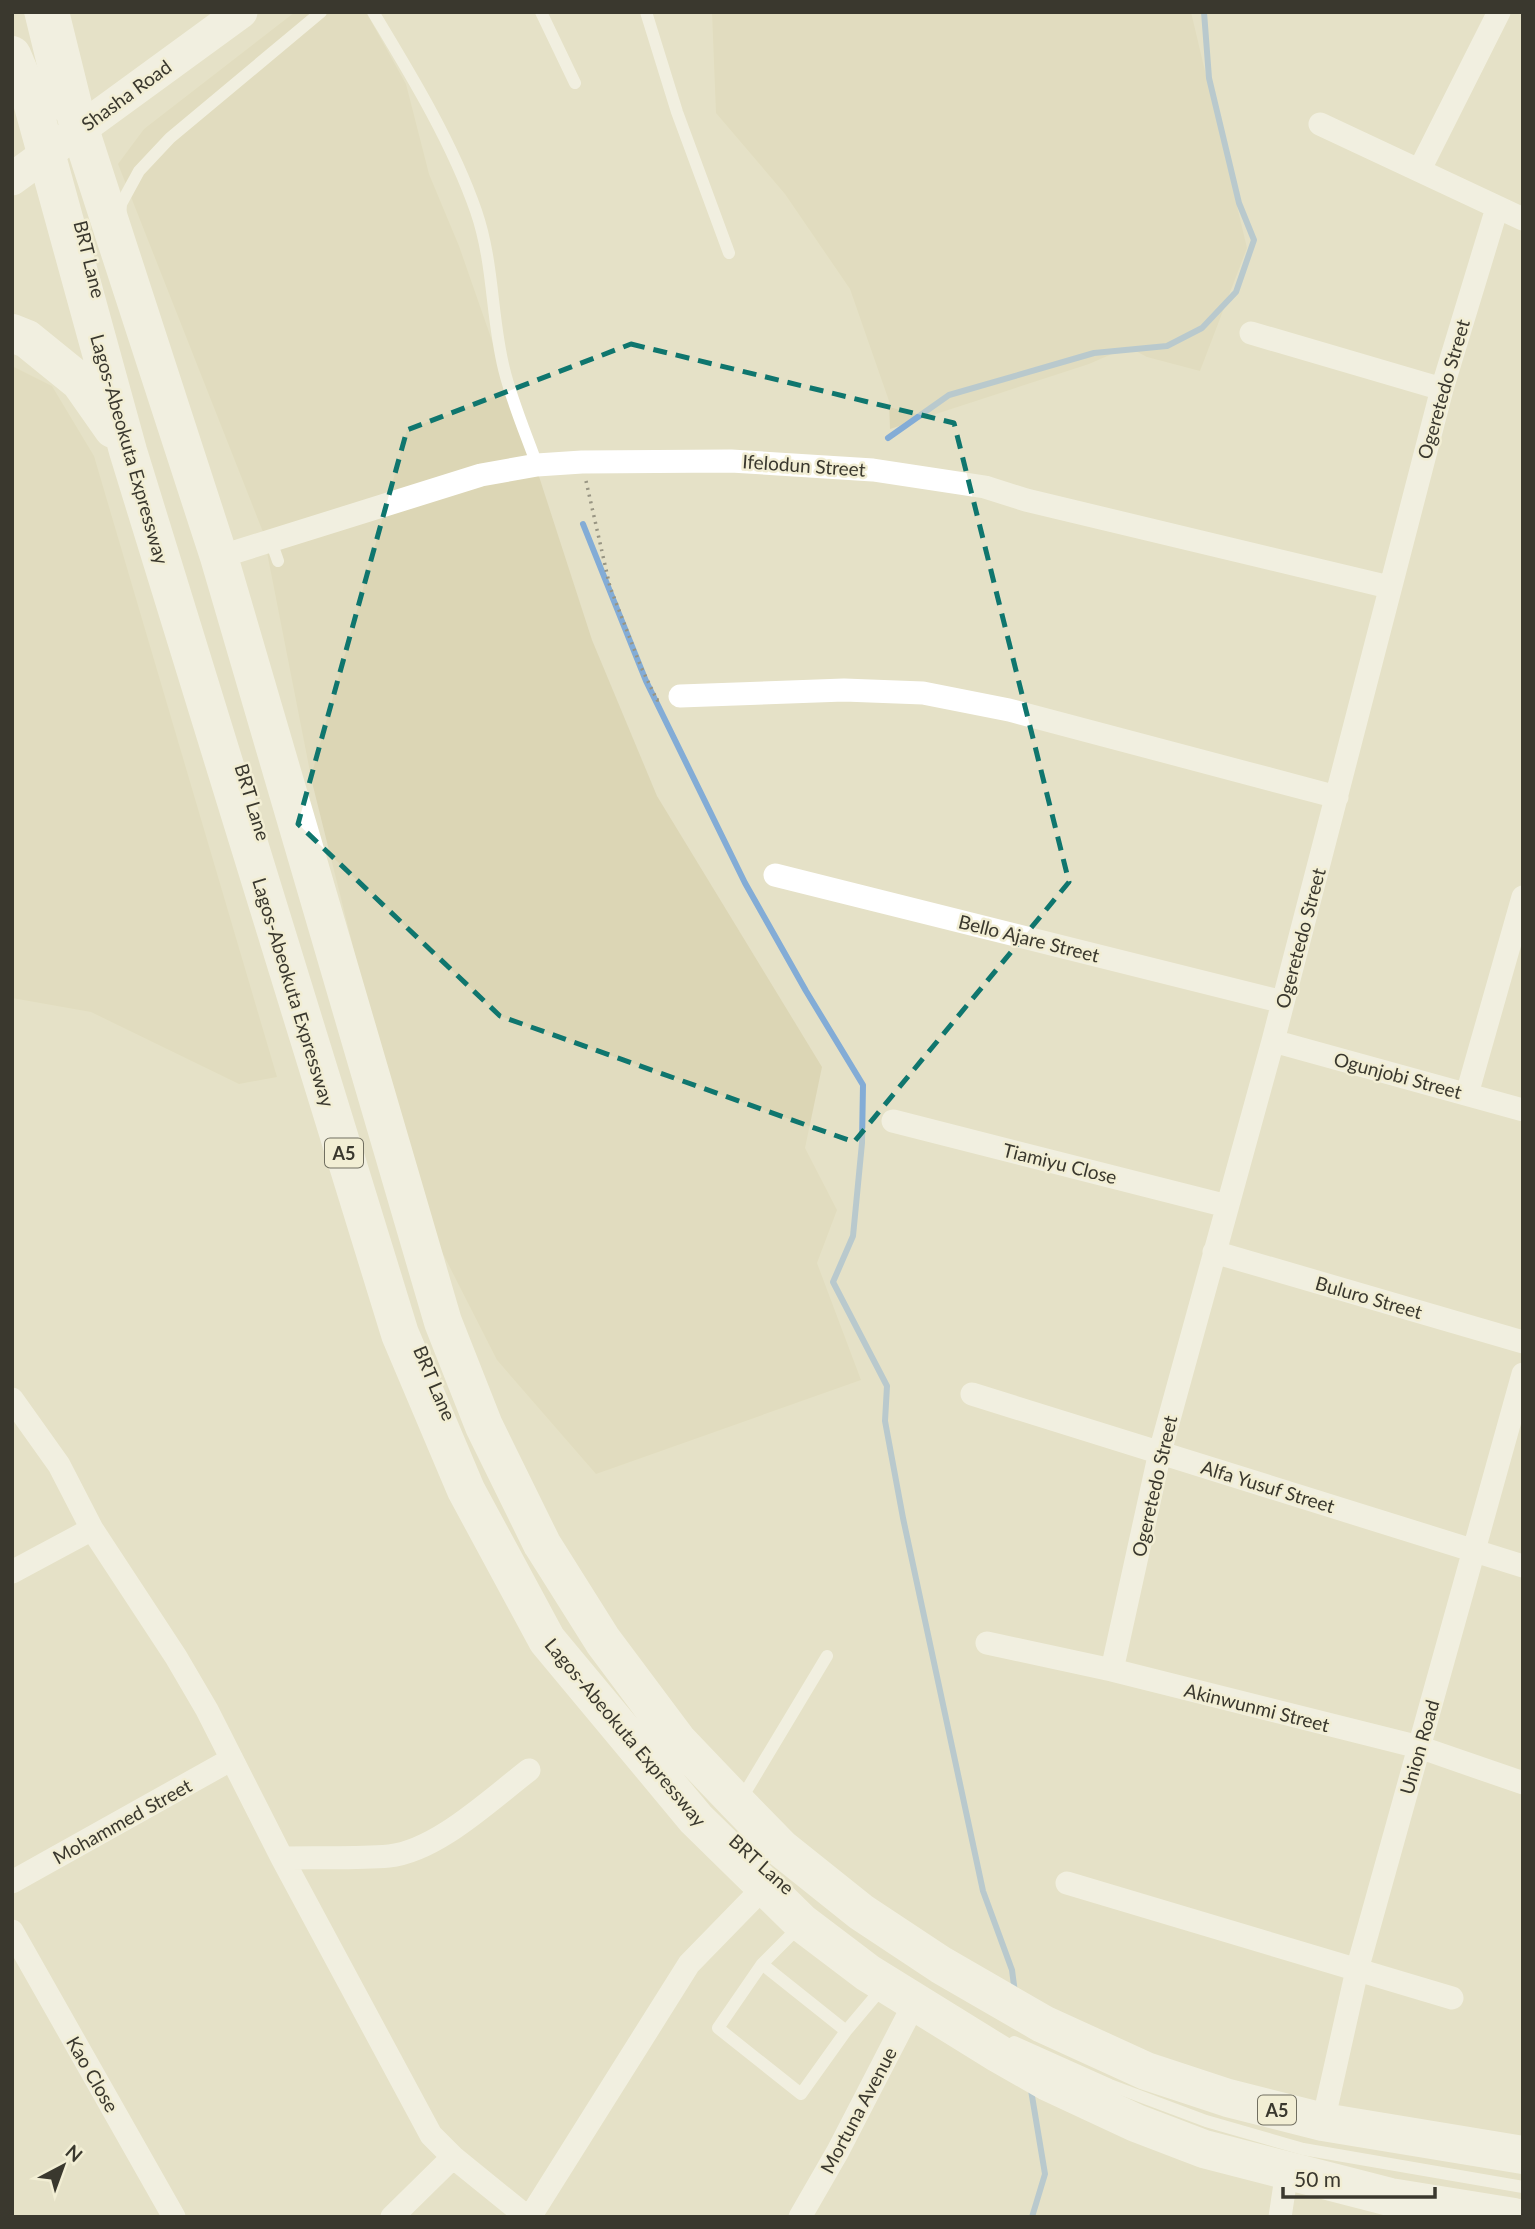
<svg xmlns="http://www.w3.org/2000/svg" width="1535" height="2229" font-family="Lato,sans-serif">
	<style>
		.built { fill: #dcd6b5 }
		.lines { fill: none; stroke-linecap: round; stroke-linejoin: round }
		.stream { stroke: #83acd6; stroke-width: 6 }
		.path { stroke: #989583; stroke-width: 3.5; stroke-dasharray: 2 5; stroke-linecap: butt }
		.lane { stroke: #fff; stroke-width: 12 }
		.street { stroke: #fff; stroke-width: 23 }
		.secondary { stroke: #fff; stroke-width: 33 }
		.highway { stroke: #fff; stroke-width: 38 }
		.marked { fill: none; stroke: #0f766e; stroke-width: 5; stroke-dasharray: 14 9; stroke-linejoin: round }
		.labels { text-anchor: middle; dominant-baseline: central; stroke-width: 5; stroke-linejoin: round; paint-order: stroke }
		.shield { fill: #f2eed4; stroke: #716f60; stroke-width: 2 }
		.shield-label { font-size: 18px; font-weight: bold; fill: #3a382e }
		.street-label { font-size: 19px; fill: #3a382e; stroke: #f2eed4 }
	</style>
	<rect width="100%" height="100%" fill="#e5e1c7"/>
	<!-- built -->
	<path class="built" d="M295,12H366L406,84L429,174L459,246L534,461L592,640L657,796L822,1067L805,1148L837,1210L817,1263L861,1380L596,1474L497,1360L439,1246L372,1023L312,782L263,532L118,164L144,129Z
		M712,12H1191L1247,248L1200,371L1147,357L1128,347L1089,364L890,429L889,401L850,289L785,194L716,113Z
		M12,366L52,386L94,456L277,1077L239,1084L91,1012L12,998Z"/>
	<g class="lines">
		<!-- stream -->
		<path class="stream" d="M888,438L949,395L1094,353L1167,346L1202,328L1236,292L1254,240L1239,203L1209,78L1204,12
			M583,524L646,681L745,883L806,991L863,1085L862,1143L853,1236L833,1282L887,1386L885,1421L903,1518L983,1891L1012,1970L1015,1993
			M1031,2090L1045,2174L1032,2217"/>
		<!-- path -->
		<path class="path" d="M586,481L610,587L641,667L657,700H660"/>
		<!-- lane -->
		<path class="lane" d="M30,12L55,114
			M373,12C411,75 452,142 476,211C494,263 491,317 504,369C512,402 526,434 537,465
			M541,12L575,83
			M646,12L677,112L729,253
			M120,217L121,204L139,171L170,138L321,12
			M271,541L278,561
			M740,1801L827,1656
			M801,1925L762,1964L718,2028L801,2094L846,2031L883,1987
			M762,1964L846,2031
			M1014,2042L1110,2085L1206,2121L1303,2149L1523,2187"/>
		<!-- street -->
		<path class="street" d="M1320,124L1523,219
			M1420,169L1499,12
			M1251,333L1442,389
			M219,557L481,475L537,465L582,462L731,461L873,470L985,487L1026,500L1389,587
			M680,696L844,690L923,693L1009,710L1337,797
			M775,875L1283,1002
			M1273,1041L1523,1110
			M1467,1094L1523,897
			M893,1121L1227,1206
			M1214,1252L1523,1342
			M972,1394L1523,1566
			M12,1399L59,1465L92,1529L176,1657L207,1710L282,1858L431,2135L453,2157L527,2217
			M12,1572L92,1529
			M987,1643L1112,1670L1419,1747L1523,1783
			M1112,1670L1160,1452L1273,1041L1442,389L1497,208
			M282,1858C318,1857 354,1859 389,1856C437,1851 491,1799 529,1770
			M12,1882L232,1759
			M1067,1883L1452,1998
			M12,1931L174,2217
			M1323,2122L1357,1970L1523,1374
			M392,2217L453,2157
			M530,2217L689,1964L765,1886
			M800,2217L838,2151L915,2002
			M1280,2217L1287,2171"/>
		<!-- secondary -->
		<path class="secondary" d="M12,179L241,12"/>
		<!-- highway -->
		<path class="highway" d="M50,12L76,117L219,557L443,1322L484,1426L542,1544L603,1641L677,1740L738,1804L781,1848L861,1912L941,1965L1043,2024L1146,2071L1228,2098L1323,2122L1523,2155
			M12,55L32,102L128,451L400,1334L466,1490L547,1640L696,1819L802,1923L868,1973L999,2054L1048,2082L1136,2123L1204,2149L1390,2197L1514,2217
			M12,333L27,339L80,382L113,429"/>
	</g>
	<!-- marked area -->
	<path d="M0 0H1535V2229H0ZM631,344L954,423L1069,882L854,1142L500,1016L298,824L407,430Z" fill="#e5e1c7" fill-opacity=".55" fill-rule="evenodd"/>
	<path class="marked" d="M631,344L954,423L1069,882L854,1142L500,1016L298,824L407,430Z"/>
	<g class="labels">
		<!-- shield labels -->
		<g class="shield">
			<rect x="325" y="1138.5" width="38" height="29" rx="5"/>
			<rect x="1258" y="2095.5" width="38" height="29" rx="5"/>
		</g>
		<g class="shield-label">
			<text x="344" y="1153">A5</text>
			<text x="1277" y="2110">A5</text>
		</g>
		<!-- street labels -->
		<g class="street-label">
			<text transform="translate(126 95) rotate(-36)">Shasha Road</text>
			<text transform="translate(90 259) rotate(76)">BRT Lane</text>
			<text transform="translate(1443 389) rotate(-74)">Ogeretedo Street</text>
			<text transform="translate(130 449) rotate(74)">Lagos-Abeokuta Expressway</text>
			<text transform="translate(804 465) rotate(4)">Ifelodun Street</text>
			<text transform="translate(253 802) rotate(73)">BRT Lane</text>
			<text transform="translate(1029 938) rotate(14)">Bello Ajare Street</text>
			<text transform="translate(1300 938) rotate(-75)">Ogeretedo Street</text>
			<text transform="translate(294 992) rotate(73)">Lagos-Abeokuta Expressway</text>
			<text transform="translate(1398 1075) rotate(15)">Ogunjobi Street</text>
			<text transform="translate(1060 1163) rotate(14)">Tiamiyu Close</text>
			<text transform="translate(1369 1297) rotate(16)">Buluro Street</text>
			<text transform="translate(435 1383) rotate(67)">BRT Lane</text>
			<text transform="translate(1154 1486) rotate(-77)">Ogeretedo Street</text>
			<text transform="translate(1268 1486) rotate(17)">Alfa Yusuf Street</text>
			<text transform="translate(1257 1707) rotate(14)">Akinwunmi Street</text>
			<text transform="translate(626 1732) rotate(50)">Lagos-Abeokuta Expressway</text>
			<text transform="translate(1419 1747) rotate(-74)">Union Road</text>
			<text transform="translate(122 1821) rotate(-29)">Mohammed Street</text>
			<text transform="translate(762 1864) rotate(42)">BRT Lane</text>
			<text transform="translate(93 2074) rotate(60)">Kao Close</text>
			<text transform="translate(858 2110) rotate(-62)">Mortuna Avenue</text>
		</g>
	</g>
	<!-- border -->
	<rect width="1535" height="2229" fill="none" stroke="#3a382e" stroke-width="28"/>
	<!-- north arrow -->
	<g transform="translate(63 2166) rotate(41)" stroke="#f2eed4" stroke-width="5" paint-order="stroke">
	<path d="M0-5L12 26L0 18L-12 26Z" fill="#3a382e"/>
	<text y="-10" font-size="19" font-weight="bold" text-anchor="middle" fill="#3a382e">N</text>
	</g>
	<!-- scale -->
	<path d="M1283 2187v10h152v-10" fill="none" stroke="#3a382e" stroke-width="3.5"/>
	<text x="1294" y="2187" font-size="21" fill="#3a382e" stroke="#f2eed4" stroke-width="5" paint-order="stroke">50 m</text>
</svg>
